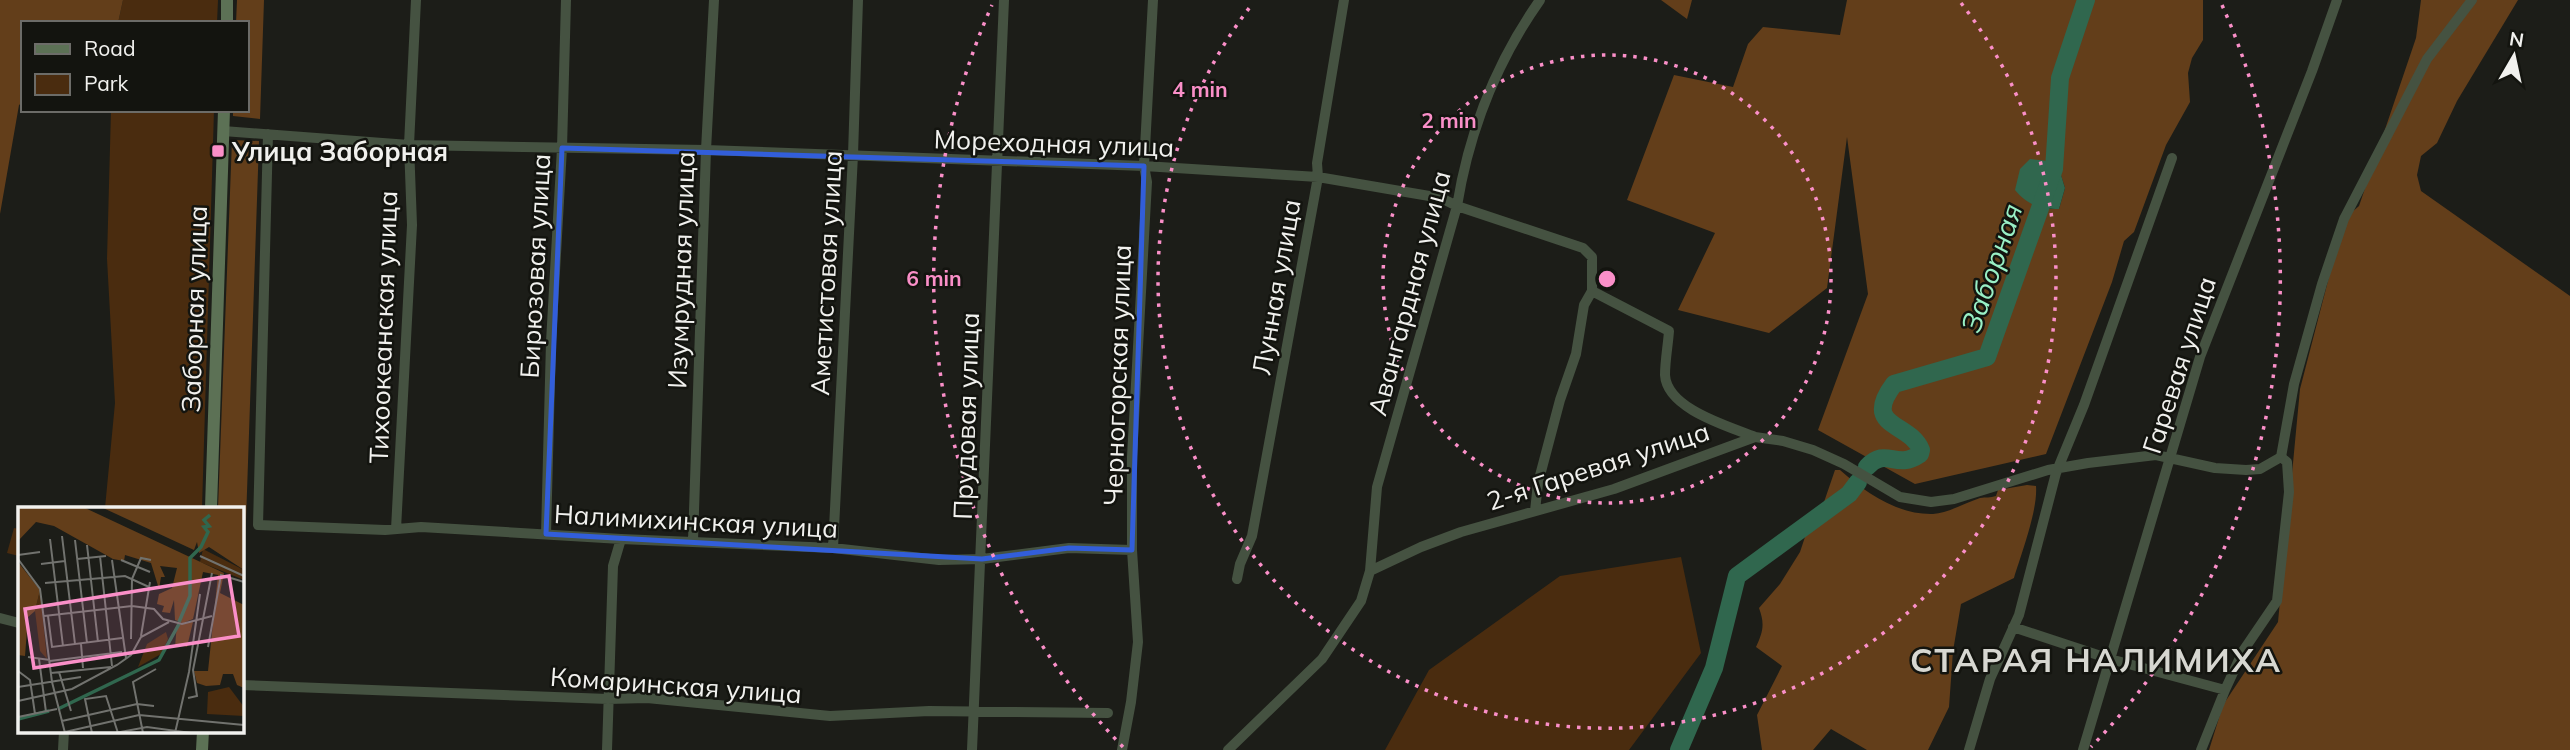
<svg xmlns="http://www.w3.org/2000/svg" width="2570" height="750" font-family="Mulish,sans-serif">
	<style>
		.green { fill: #4a2c0f }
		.forest { fill: #633e1a; fill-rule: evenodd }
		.water { fill: #30674e }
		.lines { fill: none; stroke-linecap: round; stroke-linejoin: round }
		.river { stroke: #30674e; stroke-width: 18 }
		.street { stroke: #455241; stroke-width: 10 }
		.secondary { stroke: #5c7155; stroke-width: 12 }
		.marked { fill: none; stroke: #325eda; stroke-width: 5; stroke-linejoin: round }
		.ring { fill: none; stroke: #fa8fc8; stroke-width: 3.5; stroke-dasharray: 3.5 7 }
		.poi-dot { fill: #fa8fc8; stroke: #13140f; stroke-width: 2.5 }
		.labels { text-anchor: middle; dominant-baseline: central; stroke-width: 5; stroke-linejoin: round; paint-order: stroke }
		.street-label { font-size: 26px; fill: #f1f1ee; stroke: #13140f }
		.poi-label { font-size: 26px; font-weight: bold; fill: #f1f1ee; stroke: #13140f; text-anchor: start }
		.water-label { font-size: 28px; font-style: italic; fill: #99f0c5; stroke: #13140f }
		.district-label { font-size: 33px; font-weight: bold; letter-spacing: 2px; fill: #d7d7d1; stroke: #13140f }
		.inset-river { fill: none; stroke: #30674e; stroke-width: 3.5 }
		.inset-road { fill: none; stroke: #71726e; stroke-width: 2 }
		.view { fill: #fa8fc8; fill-opacity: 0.15; stroke: #fa8fc8; stroke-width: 3.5 }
		.inset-edge { fill: none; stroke: #f1f1ee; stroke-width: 3.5 }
		.centre { fill: #fa8fc8; stroke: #13140f; stroke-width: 3.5 }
		.ring-label { font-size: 21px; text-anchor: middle; font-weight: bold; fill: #fa8fc8; stroke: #13140f; stroke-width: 5; stroke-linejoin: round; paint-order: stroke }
	</style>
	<rect width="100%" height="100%" fill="#1c1d18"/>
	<!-- green -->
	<path class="green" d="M123,0H218L217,23H118Z
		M111,110H214L202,508H105L115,403L107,259Z
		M14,528L19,529V556L7,553Z
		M1681,557L1701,653L1629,750H1385L1429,670L1560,576Z"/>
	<!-- forest -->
	<path class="forest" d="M0,0H123L118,23H23V102L19,105L0,214Z
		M237,0H264L260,119L233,116V110H247V23H236Z
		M1661,0H1692L1687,19Z
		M1847,0H2203V40L2192,58L2188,73L2190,102L2166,145L2134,232L2124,241L2112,282L2046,454L1915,484L1818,430L1868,294L1847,137L1827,288L1769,333L1678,310L1715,233L1627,200L1674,75L1733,87L1748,44L1763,27L1840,35ZM2057,163L2065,188L2059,209H2045Z
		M2421,0H2518L2457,101L2437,143L2421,156L2417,175L2421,191L2570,296V750H2209L2223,705L2278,622L2300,389L2344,219L2359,206L2416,38Z
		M232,140L259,141L242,638V508H218Z
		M1835,470H1840C1865,492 1897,515 1933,514C1948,513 1965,503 1980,498C1986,497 1990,498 1996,496L1998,490L2027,485L2036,486C2038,510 2021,555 2014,578L1961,604L1953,651L1949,707L1928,750H1867L1831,729L1813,750H1762L1757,715L1782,666L1756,647C1763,632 1765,624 1759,608L1780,584L1800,552L1812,516L1824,502Z"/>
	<!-- water -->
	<path class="water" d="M2030,159L2057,162L2065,188L2059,209C2041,209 2027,205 2015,190L2020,169Z"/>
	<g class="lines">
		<!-- river -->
		<path class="river" d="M1867,467C1887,446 1895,471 1920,454L1921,450C1910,422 1861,428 1894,384L1987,357L2054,169L2060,78L2086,0
			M1679,750L1714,668L1737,576L1849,494L1858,482"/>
		<!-- street -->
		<path class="street" d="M223,131L409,145L706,150L1144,166L1318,177L1441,198L1457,206L1583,248L1592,257V291
			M268,134L258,525L385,530L421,527L621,539L833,548L939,560L982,559L1069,548L1132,550
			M1592,291L1669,331C1668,345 1665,361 1665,375C1667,409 1728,426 1755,437
			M1535,511L1538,483L1560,400L1576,354L1584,305L1592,291
			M396,529L412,225L409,145L416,0
			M546,534L551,342L562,148L566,0
			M693,541L706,150L714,0
			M833,548L853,155L858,0
			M1370,571L1421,547L1461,532L1614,489L1755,437L1783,441L1813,450L1844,464L1900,497L1931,502L1954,499L2048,470L2088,463L2156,455L2215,468L2246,470L2260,469L2281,457
			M1237,579L1240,564L1252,536L1318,177L1317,163L1344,0
			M0,618L19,623
			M2013,627L2110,659L2225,690
			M242,685L608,699L647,698L830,716L929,711L1108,713
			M63,750L64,731
			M607,750L613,566L621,539
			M972,750L1004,0
			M1122,750L1131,702L1138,642L1132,550V457L1147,182L1144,166L1153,0
			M1228,750L1322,659L1361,601L1370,571L1377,487L1457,206C1469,132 1497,61 1540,0
			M1969,750L1990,679L2019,615L2056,473L2084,405L2172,158
			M2083,750L2200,357L2312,71L2337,0
			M2201,750L2225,690L2243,651L2277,601L2289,492L2287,462L2281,457L2294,384L2322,284L2344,219L2427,59L2472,0"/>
		<!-- secondary -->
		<path class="secondary" d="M227,23V0
			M211,508L224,110
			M202,750L203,731"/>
	</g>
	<!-- marked area -->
	<path class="marked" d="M562,148L1144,166L1132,550L1069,548L982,559L546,534Z"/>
	<!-- distance rings -->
	<g class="ring">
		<circle cx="1607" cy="279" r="224"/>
		<path d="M1961 3A449 449 0 1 1 1253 3"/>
		<path d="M1123 747A673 673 0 0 1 992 5M2222 5A673 673 0 0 1 2091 747"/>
	</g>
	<!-- markers -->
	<rect class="poi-dot" x="211" y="144" width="14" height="14" rx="3.5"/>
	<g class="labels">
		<!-- street labels -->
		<g class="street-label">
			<text transform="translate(1054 143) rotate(2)">Мореходная улица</text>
			<text transform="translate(535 266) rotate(-87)">Бирюзовая улица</text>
			<text transform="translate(681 270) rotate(-88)">Изумрудная улица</text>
			<text transform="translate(826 273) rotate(-87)">Аметистовая улица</text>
			<text transform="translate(1276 287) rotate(-80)">Лунная улица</text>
			<text transform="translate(1409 293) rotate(-75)">Авангардная улица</text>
			<text transform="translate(194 309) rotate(-88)">Заборная улица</text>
			<text transform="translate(383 327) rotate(-88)">Тихоокеанская улица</text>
			<text transform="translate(2179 365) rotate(-72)">Гаревая улица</text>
			<text transform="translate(1117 375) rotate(-88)">Черногорская улица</text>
			<text transform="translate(966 416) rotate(-88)">Прудовая улица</text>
			<text transform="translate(1598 466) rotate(-18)">2-я Гаревая улица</text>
			<text transform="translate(696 521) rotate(3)">Налимихинская улица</text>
			<text transform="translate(676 685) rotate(4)">Комаринская улица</text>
		</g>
		<!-- poi labels -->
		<g class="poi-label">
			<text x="232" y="151">Улица Заборная</text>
		</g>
		<!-- water labels -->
		<g class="water-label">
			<text transform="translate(1991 268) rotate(-71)">Заборная</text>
		</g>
		<!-- district labels -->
		<g class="district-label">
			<text x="2096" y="659">СТАРАЯ НАЛИМИХА</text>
		</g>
	</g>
	<!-- overview -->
	<g transform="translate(18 507)">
		<rect width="226" height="226" fill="#1c1d18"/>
		<path d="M185,42L226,63V73L182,55ZM22,83L29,152L22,144L17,104ZM148,125L150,132L143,147L120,160L129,137ZM211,180L226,200V209L189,207L190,185Z" fill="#4a2c0f"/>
		<path d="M0,0H65L206,66L202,86L226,98V181L219,178L215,167H205L202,178L188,179L179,176L176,164H190L200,68L185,65L175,112L165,116L157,113L156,93L152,106L144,105L146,99L139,97L141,87L154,81L159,61L142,59L147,70H143L141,82L133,56L107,48L106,54L95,52L36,19L18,15L0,34ZM83,0H226V63L191,40L181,46L179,35L176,43ZM0,55L22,83L17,104L10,110L7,149L0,148ZM175,115L169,140L162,137L157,140L159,116Z" fill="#633e1a"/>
		<path class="inset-river" d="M161,115L172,89V51L183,40L190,25L186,20L191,19L186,13L192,8M40,202L141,153L161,117M0,212L31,204"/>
		<path class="inset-road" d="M44,29L57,137M32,32L45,139M57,33L69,136M69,38L80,135M0,48L22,45M82,49L94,159M182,49L226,69M0,52L22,82L34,175L47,226M59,52L88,49M94,53L108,151M103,53L132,65M23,57L47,54M27,76L107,69L131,80M26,109L114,99L136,102L145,112L164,117L194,109M30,109L34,140L104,131M123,129L132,75M113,132L114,72L123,51L133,53M63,137L65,161M190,140L203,68L226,75M10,150L32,153M21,152L28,205M32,154L104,145M0,164L12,173L17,207M41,165L53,204M171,165L182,87M33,166L93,160M0,180L63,170M170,191L179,189L175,163L194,66M0,194L54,182L99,158L113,148L123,130L151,115M0,210L39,202M44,214L119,197L136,199M47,225L121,208L226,218M74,226L67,192L88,189L100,226M97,226L129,220L173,226M125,226L115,175L138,162M157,226L171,165"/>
		<path class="view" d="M211,69L221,129L16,161L7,102Z"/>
		<rect width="226" height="226" class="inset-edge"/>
	</g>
	<circle cx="1607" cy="279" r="10" class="centre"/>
	<g class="ring-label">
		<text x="1200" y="97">4 min</text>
		<text x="1449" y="128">2 min</text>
		<text x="934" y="286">6 min</text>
	</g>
	<!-- legend -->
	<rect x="21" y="21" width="228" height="91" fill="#13140f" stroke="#6c6c68" stroke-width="2"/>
	<rect x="35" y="44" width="35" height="10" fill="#5c7155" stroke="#6c6c68" stroke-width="2"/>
	<text x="84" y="56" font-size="21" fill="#f1f1ee">Road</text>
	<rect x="35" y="74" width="35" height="21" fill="#4a2c0f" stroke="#6c6c68" stroke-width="2"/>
	<text x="84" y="91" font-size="21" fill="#f1f1ee">Park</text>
	<!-- north arrow -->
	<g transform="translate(2514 56) rotate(9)" stroke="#13140f" stroke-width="5" paint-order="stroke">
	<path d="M0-5L12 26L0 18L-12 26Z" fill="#f1f1ee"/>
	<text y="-10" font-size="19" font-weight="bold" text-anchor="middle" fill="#f1f1ee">N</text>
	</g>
</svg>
